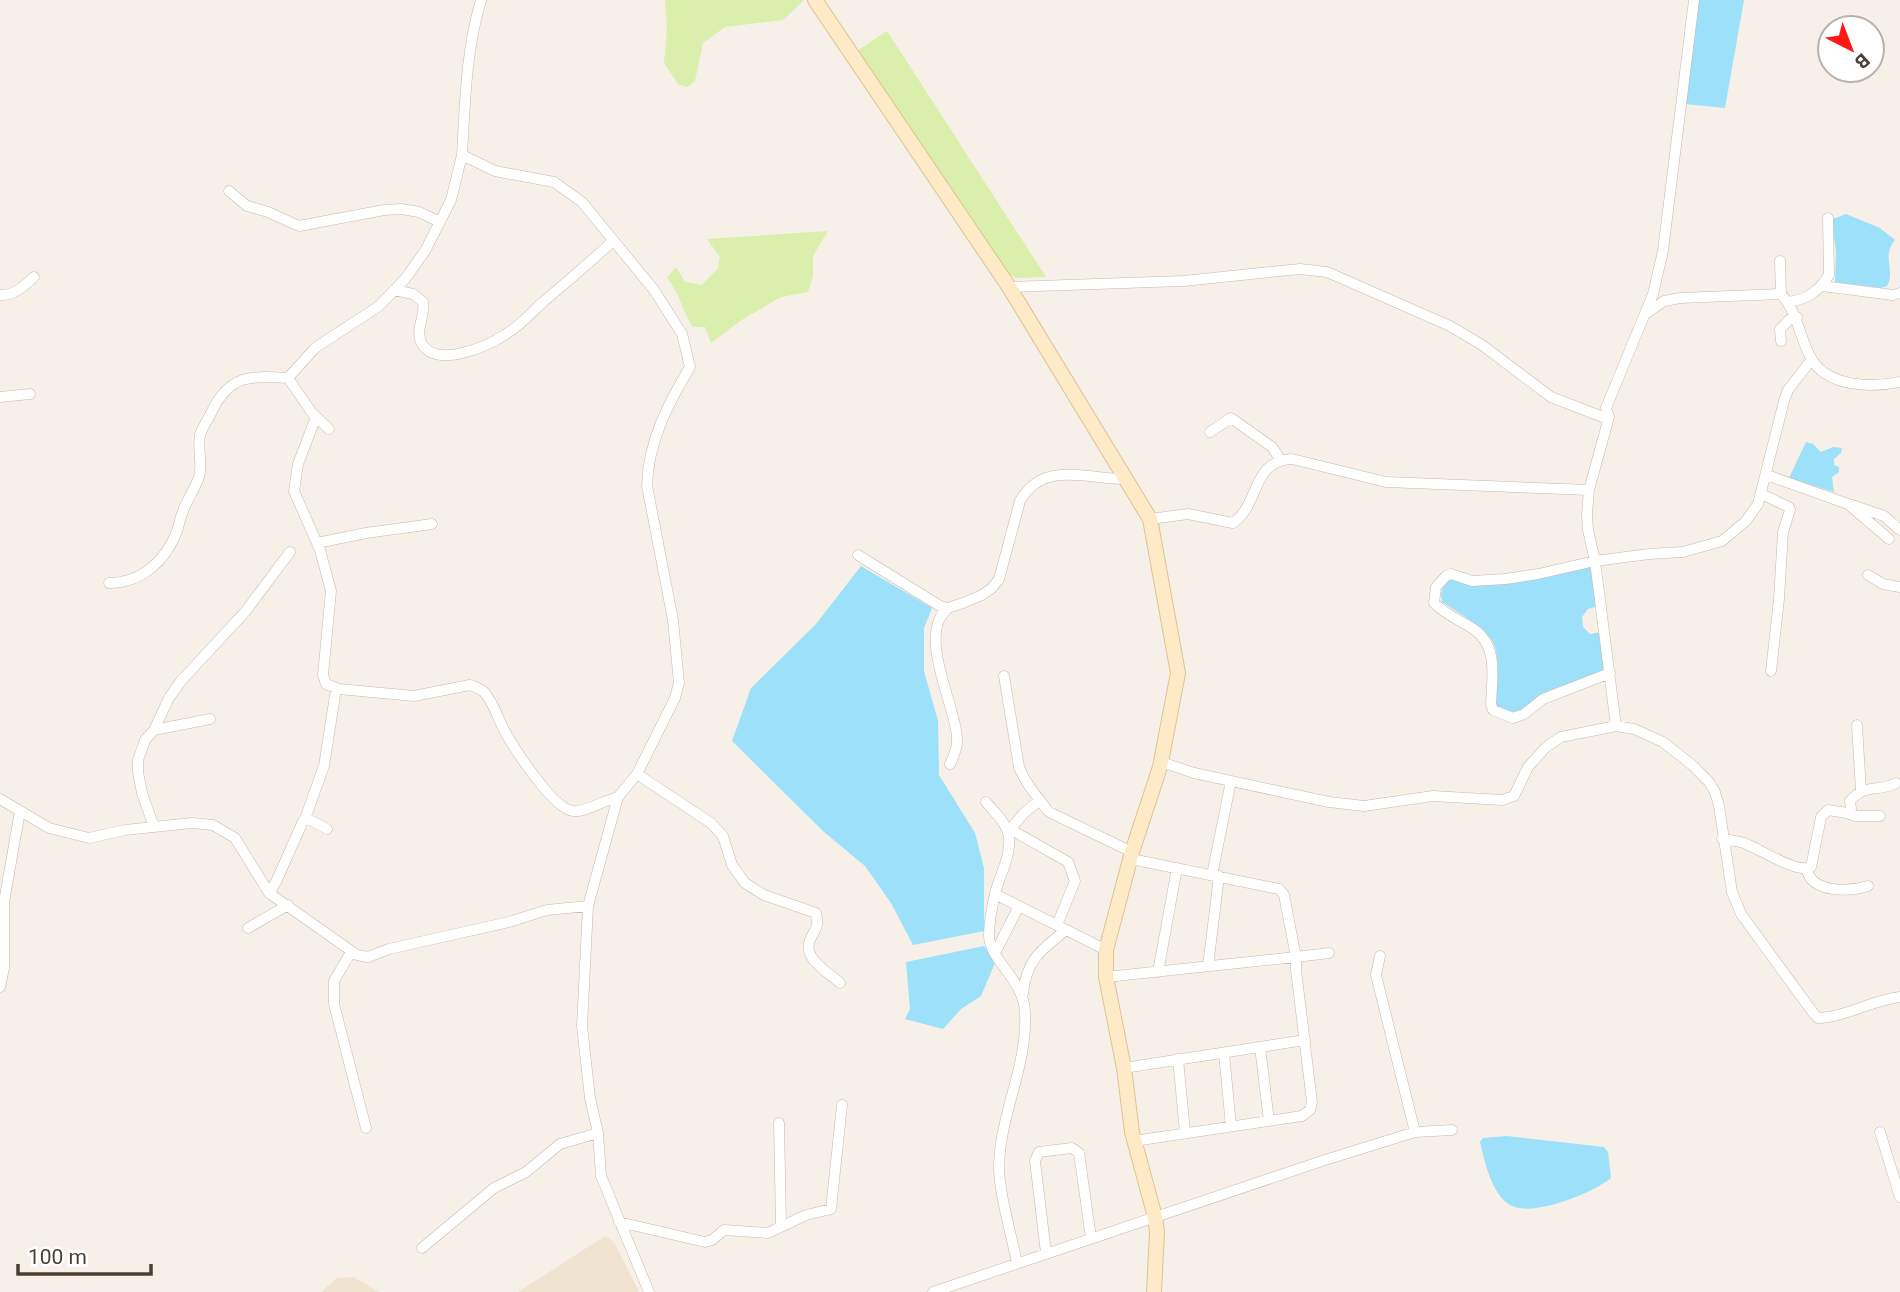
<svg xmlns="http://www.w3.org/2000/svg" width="1900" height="1292" font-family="Roboto,sans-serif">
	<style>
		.education { fill: #f0e3d0 }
		.green { fill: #daefac }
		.water { fill: #9de0f9 }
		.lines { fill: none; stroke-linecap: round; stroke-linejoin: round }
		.street-casing { stroke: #c5b9ac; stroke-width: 11 }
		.secondary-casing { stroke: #dec194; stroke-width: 16 }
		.street { stroke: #fff; stroke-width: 10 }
		.secondary { stroke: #ffeac8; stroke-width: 14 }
	</style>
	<rect width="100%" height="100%" fill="#f6f0e8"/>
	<!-- education -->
	<path class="education" d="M605,1236L614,1242L639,1292H518Z
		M354,1277L379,1292H321L337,1278Z"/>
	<!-- green -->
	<path class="green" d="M665,0H804L783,20L725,27L703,43L695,81L687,87L678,84L664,63L667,28Z
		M887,31L1046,277L1016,278L1008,274L857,51Z
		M828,231L813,256V276L808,292L781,297L740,321L711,343L705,327H693C682,311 680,293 667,278L676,267L685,282L702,285L718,268L720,257L707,239Z"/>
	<!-- water -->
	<path class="water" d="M1698,0H1744L1725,108L1686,104Z
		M1846,214L1880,228L1895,240C1881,256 1896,271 1887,286L1881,288L1835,282L1836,252L1832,224L1833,219Z
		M1806,442L1813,444L1821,452L1833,447L1842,448L1841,453L1834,459V465L1839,467V472L1832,477L1834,492L1789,478Z
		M861,566L932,608L924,628V671L938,721L939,775L975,833L984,868V931L913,945L891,903L865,866L824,832L732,741L751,688L816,624Z
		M1594,567L1599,606L1588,609L1582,617L1583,627L1590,634L1602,632L1605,672L1548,691L1516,715L1496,706C1500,635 1501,640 1442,602L1441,594L1446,578L1471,582Z
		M984,946L995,963L981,996L961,1009L943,1029L905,1019L910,1009L906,962Z
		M1507,1136L1604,1147L1608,1152L1611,1178C1593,1193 1532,1218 1510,1205C1491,1193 1485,1162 1480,1142L1483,1138Z"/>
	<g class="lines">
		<!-- street casing -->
		<g class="street-casing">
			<path id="street" d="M481,0C466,50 465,103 462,155L495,171L554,182L582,202L654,290L682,334L690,367C668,404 648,442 647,486L673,620L679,683L675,698L637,774L618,797L588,906L582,1026L590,1098L598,1133L601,1176L649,1292
				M229,191L247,206L268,212L299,226L384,210L402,209L419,212L440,222
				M1780,261L1781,294
				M1822,286L1893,295L1900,293
				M1009,287L1183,281L1300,269L1327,272L1450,326L1482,345L1551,397L1608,419
				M394,290L413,294L423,302C426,317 414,329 422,344C437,369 488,346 506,334C520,326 531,313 543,302C567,282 590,262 613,241
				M0,295C14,296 24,286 34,277
				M1788,302C1808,299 1818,292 1829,275L1828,218
				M1647,313L1664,301L1680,298L1781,294C1798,313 1799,336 1811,358C1827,387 1871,388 1900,382
				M1781,341L1780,329L1789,320L1797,317
				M288,378L312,413L329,429
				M0,397L30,394
				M316,417L298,464L294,491L320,550L331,591L323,675L326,684L339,689L414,696L470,685C475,687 480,688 484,692C493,702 498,718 504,730C514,748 553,809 573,811C583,813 606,800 618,797
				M1210,432L1231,418L1272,447L1280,459
				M1767,475L1848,504L1889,539
				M1761,494L1789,507L1790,510L1783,532L1779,599L1771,671
				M1852,505L1884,516L1900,530
				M1150,519L1188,514L1233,523C1260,505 1251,460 1292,459L1386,482L1589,490
				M317,543L366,533L432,524
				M858,555L940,606L948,608L963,603L982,595L992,588L999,579L1020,501C1044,459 1088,480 1127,479
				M1868,575L1883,584L1900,587
				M109,583C141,583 166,561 177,531C179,525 180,518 183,511C187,500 195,489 199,477C203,464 197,448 200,435C203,426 209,418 212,411C230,374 251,376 288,378L315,348L379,306L405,279L425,251L451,200L462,155
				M948,608C916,634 956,706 957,738C958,747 954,756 950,764
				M1610,673L1543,699L1524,714L1513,718L1493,710L1491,704C1492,677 1499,645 1472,628C1459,620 1445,614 1434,603L1436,587L1446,576L1451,574L1472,581L1505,579L1538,574L1595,561L1649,554L1683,552L1722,541L1746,521L1758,504L1784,401L1788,390L1812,359
				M1004,676L1019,767C1025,783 1038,798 1049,812L1132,852
				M1857,725L1861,791
				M1616,726L1595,561L1588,530L1587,514L1589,490L1609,417L1606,408L1653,294L1663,251L1694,0
				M154,730L169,698L181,681L245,612L290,552
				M1161,762L1194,773L1329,802L1364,806L1433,796L1502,800L1514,796L1528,767L1546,747L1561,737L1616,726L1634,729L1663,742L1692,765L1709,782L1715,792L1719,806L1732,892L1741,914L1814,1014L1818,1018C1846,1017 1872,1000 1900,997
				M637,774L711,823L723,836L732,865L745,883L764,895L816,913C819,927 816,927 810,940C802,958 828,972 840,983
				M0,799L49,828L89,838L125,830L192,823L213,825L235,838L269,893L357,955L368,957L389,949L509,922L547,910L588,906
				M986,802C994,812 1008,824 1009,838C1011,857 999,876 995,894C992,907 989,924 989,936C990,961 1024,980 1025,1012C1028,1064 1001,1112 999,1164C998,1189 1012,1237 1017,1263
				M1847,813L1855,816H1880
				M305,819L324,766L336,689
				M154,827L142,793L138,772V760L145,740L154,730L210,719
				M1010,829L1068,862L1075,881L1057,925
				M1008,832L1024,813L1040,800
				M1722,839C1730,840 1737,841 1744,843C1760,849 1797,874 1811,867L1821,817L1828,810L1847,813L1851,809L1850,801C1867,782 1877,793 1896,783
				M1131,859L1279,889L1284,895L1296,957L1329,953
				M1807,870C1812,893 1849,892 1868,886
				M1212,875L1231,781
				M269,893L276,882L303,821L308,819L327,829
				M995,894L1106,950
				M248,928L288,905
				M351,952L334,981V1004L366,1128
				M995,953L1019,906
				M1380,956L1376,975L1415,1132
				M1208,966L1219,876
				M1158,972L1177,868
				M1106,977L1296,957V970L1312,1102L1310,1110L1302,1116L1134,1141
				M0,987L4,968V902L20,811
				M1023,994C1026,960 1041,950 1066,930
				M1260,1047L1269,1121
				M1224,1053L1231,1126
				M1178,1059L1185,1132
				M1124,1068L1305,1040
				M779,1123L781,1225
				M1880,1132L1900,1197
				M619,1222L705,1242L712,1240L724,1230L768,1233L806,1215L831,1209L842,1105
				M422,1248L494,1188L526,1172L560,1144L598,1133
				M1046,1253L1035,1161L1039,1152L1072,1148L1079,1153L1091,1238
				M933,1292L1325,1160L1415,1132L1452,1130"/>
		</g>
		<!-- secondary casing -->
		<g class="secondary-casing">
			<path id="secondary" d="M815,0L1009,287L1150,519L1178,673L1160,767L1132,852L1106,950V977L1124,1068L1132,1132L1155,1217L1157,1232L1154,1292"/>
		</g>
		<!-- street -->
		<use href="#street" class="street"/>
		<!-- secondary -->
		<use href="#secondary" class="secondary"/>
	</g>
	<!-- north arrow -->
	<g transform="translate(1851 49) rotate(138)"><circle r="33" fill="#ffffff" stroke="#b7b2ae" stroke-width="2"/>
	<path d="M0-5L12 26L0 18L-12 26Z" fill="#ff1915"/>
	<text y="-10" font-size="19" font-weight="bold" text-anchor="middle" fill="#4a3f35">B</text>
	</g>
	<!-- scale -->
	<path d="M18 1264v10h133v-10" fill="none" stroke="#4a3f35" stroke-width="3.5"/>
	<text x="28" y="1264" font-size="21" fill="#4a3f35" stroke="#ffffff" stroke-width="5" paint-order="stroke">100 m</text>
</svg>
